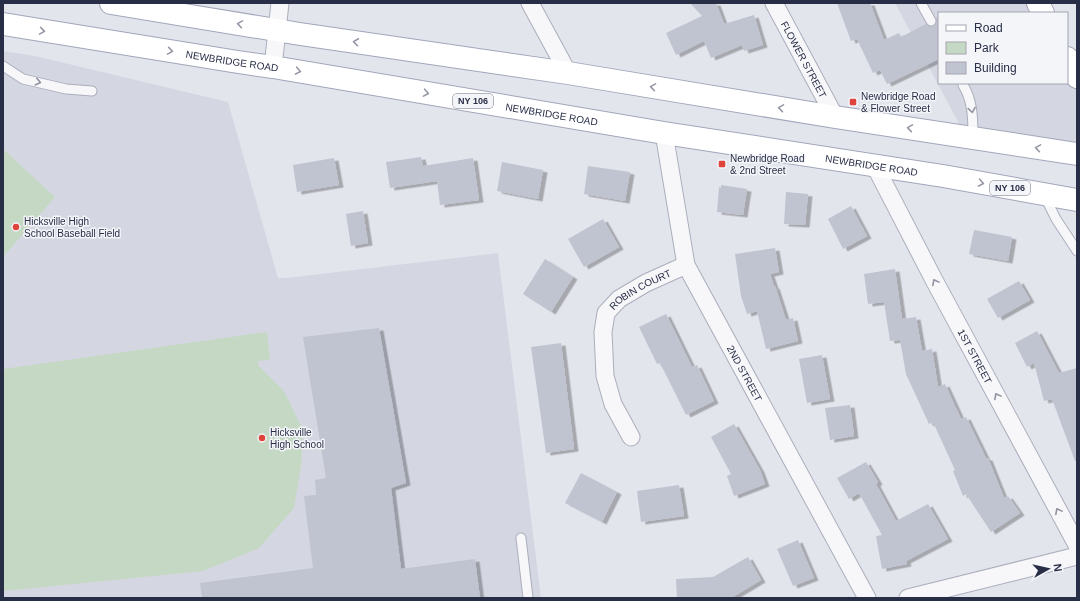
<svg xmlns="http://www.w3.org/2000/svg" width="1080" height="601" font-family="Arial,sans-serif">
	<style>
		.built { fill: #d4d7e2 }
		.green { fill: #c5d8c3 }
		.building { fill: #c0c3d0; filter: url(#shadow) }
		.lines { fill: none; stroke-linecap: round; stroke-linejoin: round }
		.lane-casing { stroke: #abaebb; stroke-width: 11 }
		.street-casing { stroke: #abaebb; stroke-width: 19 }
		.primary-casing { stroke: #a1a6ba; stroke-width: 24 }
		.lane { stroke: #f7f7fa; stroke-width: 9 }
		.street { stroke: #f7f7fa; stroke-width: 17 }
		.primary { stroke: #fff; stroke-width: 22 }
		.oneway { stroke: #9496a3 }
		.oneway2 { stroke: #9092a0 }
		.poi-dot { fill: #de433c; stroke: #f4f5f9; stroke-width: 1.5 }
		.labels { text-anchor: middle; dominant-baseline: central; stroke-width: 3; stroke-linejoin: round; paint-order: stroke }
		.shield { fill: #f4f5f9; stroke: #666a7c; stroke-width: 1 }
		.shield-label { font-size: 9px; font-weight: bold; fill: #292e47 }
		.street-label { font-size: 10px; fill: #292e47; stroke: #f4f5f9 }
		.poi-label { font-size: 10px; fill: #292e47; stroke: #f4f5f9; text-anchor: start }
	</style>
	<defs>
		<filter id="shadow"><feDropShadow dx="4.5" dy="2.5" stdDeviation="0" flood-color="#0004"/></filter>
	</defs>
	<rect width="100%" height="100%" fill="#e3e5ed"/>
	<!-- built -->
	<path class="built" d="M895,3H1037L1043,13H939V83H1067V58L1077,77V153L966,137Z
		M3,51L35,56L228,102L278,278H286L498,253L541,598H3Z"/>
	<!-- green -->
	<path class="green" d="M3,149L55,197L3,257Z
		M267,332L270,360L258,361V365L284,391L303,430L301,466L294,508L259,548L203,571L3,591V369Z"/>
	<!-- building -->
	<path class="building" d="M690,3H716L724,24L754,15L763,45L744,51L742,45L711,58L704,41L676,55L666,33L702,16Z
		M837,3H870L884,40L899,33L901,37L926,24L928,26H934L936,24V18L939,16V59L887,84L880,70L873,73L857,39L851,41Z
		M421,157L423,166L473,158L479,200L440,205L437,181L390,188L386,162Z
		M334,158L339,185L297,192L293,165Z
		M502,162L543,170L538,199L497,191Z
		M588,166L630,172L625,201L584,194Z
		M721,185L747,189L743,215L717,212L719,187L721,188Z
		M786,192L808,194L805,225L784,224Z
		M851,206L867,236L843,249L828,219Z
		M363,211L368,243L351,246L346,214Z
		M603,219L619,247L584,267L568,239Z
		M974,230L1012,237L1008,261L969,254Z
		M775,248L779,272L770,274L774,286L772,287L775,286L786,320L793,318L798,341L766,349L757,311L747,314L741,296L735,254Z
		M545,259L573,277L551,312L523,294Z
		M895,269L902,319L916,317L922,351L932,349L938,387L945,384L961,419L966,417L986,458H988L1004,498L1008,496L1020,513L991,532L966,494L963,496L953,471L955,470L933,422L929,424L906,374L900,340L890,341L884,302L868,304L864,274Z
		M1019,281L1030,300L998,318L987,299Z
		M666,314L692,367L697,365L714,401L686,415L660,363L657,364L639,327Z
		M379,328L406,483L391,488L401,569L475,559L480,598H202L200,583L313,568L304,496L316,495L315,480L326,478L303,337Z
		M1037,331L1059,373L1077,368V461H1075L1052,399L1044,401L1034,363L1027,367L1015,343Z
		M561,343L574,449L546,453L531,347Z
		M822,355L830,399L807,403L799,359Z
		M850,405L854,436L830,440L825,408Z
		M734,424L760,470L765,484L734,496L727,476L731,474L711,437Z
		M866,462L878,482L876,484L896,521L928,504L948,539L906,561L907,564L882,569L876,536L882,535L859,493L849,499L837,478Z
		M581,473L617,492L602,522L565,503Z
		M679,485L684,516L641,522L637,491Z
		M798,540L814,578L793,586L777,549Z
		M748,557L761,580L731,598H677L676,579L713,577Z"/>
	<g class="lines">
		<!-- lane casing -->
		<g class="lane-casing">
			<path id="lane" d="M921,3L931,21
				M3,66L23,79L66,89L92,91
				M963,85C973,101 973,119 973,138
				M1044,195L1056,219L1077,251
				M521,538L528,598"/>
		</g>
		<!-- street casing -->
		<g class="street-casing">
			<g id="street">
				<path d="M530,3L568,73"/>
				<path id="s1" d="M774,3L835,117"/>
				<path d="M273,67L280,3"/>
				<path id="s2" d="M664,133L686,265L867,598"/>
				<path id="s3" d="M875,166L934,280L1077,545"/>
				<path id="s4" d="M631,437L613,404L605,376L603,332L606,313L619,299L646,283L686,265"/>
				<path d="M908,598L1077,556"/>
			</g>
		</g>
		<!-- primary casing -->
		<g class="primary-casing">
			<g id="primary">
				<path d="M111,3L300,34L568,73L835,117L1077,154"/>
				<path d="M1038,3L1043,13"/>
				<path id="s5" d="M3,24L238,62L273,67L664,133L943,176L1077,200"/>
				<path d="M1067,58L1077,77"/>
			</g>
		</g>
		<!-- lane -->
		<use href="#lane" class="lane"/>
		<!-- street -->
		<use href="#street" class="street"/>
		<!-- primary -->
		<use href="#primary" class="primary"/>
	</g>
	<!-- one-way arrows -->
	<defs><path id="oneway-chevron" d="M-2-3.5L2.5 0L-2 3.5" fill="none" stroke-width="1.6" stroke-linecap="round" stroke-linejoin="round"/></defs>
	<g class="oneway">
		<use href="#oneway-chevron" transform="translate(240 24) rotate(-171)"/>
		<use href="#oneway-chevron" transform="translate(42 31) rotate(9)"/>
		<use href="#oneway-chevron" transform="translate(356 42) rotate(-172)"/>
		<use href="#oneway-chevron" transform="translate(170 51) rotate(9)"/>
		<use href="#oneway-chevron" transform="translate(298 71) rotate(10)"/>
		<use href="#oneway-chevron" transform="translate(653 87) rotate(-171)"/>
		<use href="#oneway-chevron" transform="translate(426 93) rotate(10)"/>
		<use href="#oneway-chevron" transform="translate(781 108) rotate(-171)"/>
		<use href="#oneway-chevron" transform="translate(910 128) rotate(-171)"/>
		<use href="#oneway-chevron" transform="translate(1038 148) rotate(-171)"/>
		<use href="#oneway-chevron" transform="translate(981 183) rotate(10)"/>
	</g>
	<g class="oneway2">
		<use href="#oneway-chevron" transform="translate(38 82) rotate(13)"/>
		<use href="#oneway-chevron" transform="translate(972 110) rotate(81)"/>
		<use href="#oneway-chevron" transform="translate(935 282) rotate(-118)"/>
		<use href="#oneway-chevron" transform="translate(997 396) rotate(-118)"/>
		<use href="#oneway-chevron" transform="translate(1058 511) rotate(-118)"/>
	</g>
	<!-- markers -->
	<g class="poi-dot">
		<rect x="849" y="98" width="8" height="8" rx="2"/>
		<rect x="718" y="160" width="8" height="8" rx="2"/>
		<circle cx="16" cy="227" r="4"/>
		<circle cx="262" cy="438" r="4"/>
	</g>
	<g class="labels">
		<!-- shield labels -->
		<g class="shield">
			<rect x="453" y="94" width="40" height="14" rx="3"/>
			<rect x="990" y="181" width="40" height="14" rx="3"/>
		</g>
		<g class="shield-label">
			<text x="473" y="101">NY 106</text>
			<text x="1010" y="188">NY 106</text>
		</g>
		<!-- street labels -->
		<g class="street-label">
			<text stroke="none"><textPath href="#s1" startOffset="64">FLOWER STREET</textPath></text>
			<text stroke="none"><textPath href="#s5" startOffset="232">NEWBRIDGE ROAD</textPath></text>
			<text stroke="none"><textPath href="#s5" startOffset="556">NEWBRIDGE ROAD</textPath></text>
			<text stroke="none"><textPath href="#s5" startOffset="880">NEWBRIDGE ROAD</textPath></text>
			<text stroke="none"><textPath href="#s4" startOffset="172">ROBIN COURT</textPath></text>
			<text stroke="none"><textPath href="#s3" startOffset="215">1ST STREET</textPath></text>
			<text stroke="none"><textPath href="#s2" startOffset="257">2ND STREET</textPath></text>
		</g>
		<!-- poi labels -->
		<g class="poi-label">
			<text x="861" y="96">Newbridge Road<tspan x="861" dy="12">&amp; Flower Street</tspan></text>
			<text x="730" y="158">Newbridge Road<tspan x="730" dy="12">&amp; 2nd Street</tspan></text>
			<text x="24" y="221">Hicksville High<tspan x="24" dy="12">School Baseball Field</tspan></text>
			<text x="270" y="432">Hicksville<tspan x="270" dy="12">High School</tspan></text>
		</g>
	</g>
	<!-- border -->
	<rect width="1080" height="601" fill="none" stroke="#292e47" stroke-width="8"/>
	<!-- legend -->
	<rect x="938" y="12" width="130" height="72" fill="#f4f5f9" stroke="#a3a5b2"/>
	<rect x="946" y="25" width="20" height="6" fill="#ffffff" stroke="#a3a5b2"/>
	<text x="974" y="32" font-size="12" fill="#292e47">Road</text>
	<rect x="946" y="42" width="20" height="12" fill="#c5d8c3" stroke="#a3a5b2"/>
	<text x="974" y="52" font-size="12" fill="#292e47">Park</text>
	<rect x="946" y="62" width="20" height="12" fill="#c0c3d0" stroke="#a3a5b2"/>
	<text x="974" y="72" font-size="12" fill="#292e47">Building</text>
	<!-- north arrow -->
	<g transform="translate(1048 569) rotate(82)" stroke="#f4f5f9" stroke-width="3" paint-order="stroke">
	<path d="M0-3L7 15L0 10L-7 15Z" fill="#292e47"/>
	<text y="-6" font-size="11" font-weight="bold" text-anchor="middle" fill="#292e47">N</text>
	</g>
</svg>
